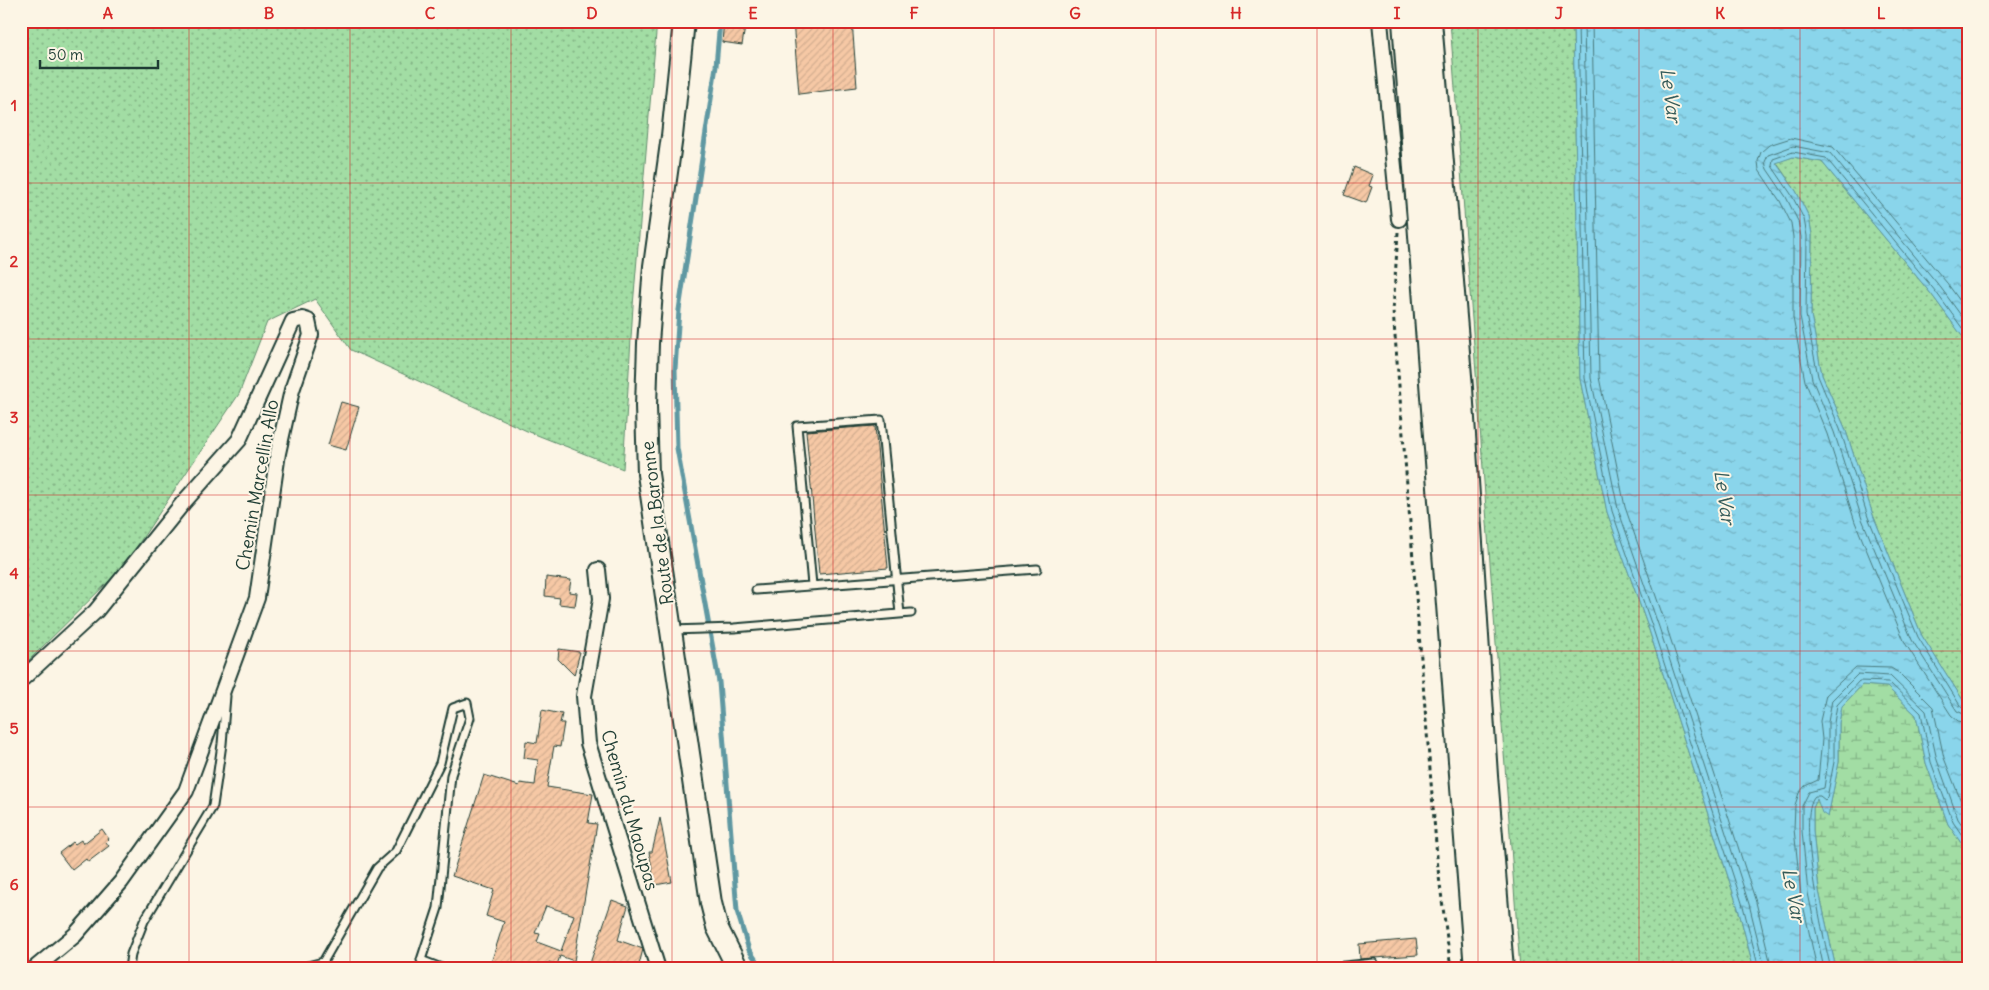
<svg xmlns="http://www.w3.org/2000/svg" width="1989" height="990" font-family="Delius,sans-serif">
	<style>
		.grass { fill: url(#grass-dots); stroke: #608d6c }
		.wetland { fill: url(#wetland-marsh); stroke: #608d6c }
		.water { fill: url(#water-ripples); stroke: #5f98a2 }
		.lines { fill: none; stroke-linecap: round; stroke-linejoin: round }
		.shore { stroke: #4a7a7d; stroke-width: 1 }
		.stream { stroke: #5f98a2; stroke-width: 5 }
		.building { fill: url(#building-hatch); stroke: #1f3d34; fill-rule: evenodd }
		.lane-casing { stroke: #1f3d34; stroke-width: 11 }
		.street-casing { stroke: #1f3d34; stroke-width: 18 }
		.secondary-casing { stroke: #1f3d34; stroke-width: 24 }
		.highway-casing { stroke: #1f3d34; stroke-width: 30 }
		.path { stroke: #1f3d34; stroke-width: 3; stroke-dasharray: 4 4; stroke-linecap: butt }
		.lane { stroke: #fcf5e5; stroke-width: 7 }
		.street { stroke: #fcf5e5; stroke-width: 14 }
		.secondary { stroke: #fcf5e5; stroke-width: 20 }
		.highway { stroke: #fcf5e5; stroke-width: 26 }
		.grid { fill: none; stroke: #d62828; stroke-width: 1; stroke-opacity: 0.55 }
		.labels { text-anchor: middle; dominant-baseline: central; stroke-width: 4; stroke-linejoin: round; paint-order: stroke }
		.street-label { font-size: 18px; fill: #1f3d34; stroke: #fcf5e5 }
		.water-label { font-size: 19px; font-style: italic; fill: #345b59; stroke: #fcf5e5 }
		.neatline { fill: none; stroke: #d62828; stroke-width: 2 }
		.grid-label { font-size: 16px; text-anchor: middle; font-weight: bold; fill: #d62828 }
	</style>
	<defs>
		<pattern id="grass-dots" width="8" height="8" patternUnits="userSpaceOnUse" patternTransform="scale(1.25)"><rect width="8" height="8" fill="#a2dda4"/><path d="M2 2h.1M6 6h.1" fill="none" stroke="#83b486" stroke-width="1.8" stroke-linecap="round"/></pattern>
		<pattern id="wetland-marsh" width="20" height="14" patternUnits="userSpaceOnUse" patternTransform="scale(1.25)"><rect width="20" height="14" fill="#a2dda4"/><path d="M1 5h8M5 5V1M11 12h8M15 12V8" fill="none" stroke="#83b486"/></pattern>
		<pattern id="water-ripples" width="26" height="14" patternUnits="userSpaceOnUse" patternTransform="scale(1.25)"><rect width="26" height="14" fill="#8ad5eb"/><path d="M2 4q2-2 4 0t4 0M15 11q2-2 4 0t4 0" fill="none" stroke="#70aebf"/></pattern>
		<pattern id="building-hatch" width="6" height="6" patternUnits="userSpaceOnUse" patternTransform="scale(1.25)"><rect width="6" height="6" fill="#f6c8a5"/><path d="M-1 1l2-2M0 6l6-6M5 7l2-2" fill="none" stroke="#d2ad8f"/></pattern>
	</defs>
	<rect width="100%" height="100%" fill="#fcf5e5"/>
	<filter id="ink" filterUnits="userSpaceOnUse"><feTurbulence type="fractalNoise" baseFrequency=".02" numOctaves="2"/><feDisplacementMap in="SourceGraphic" scale="10" xChannelSelector="R" yChannelSelector="G"/><feConvolveMatrix kernelMatrix="1 2 1 2 8 2 1 2 1" color-interpolation-filters="sRGB"/></filter>
	<g filter="url(#ink)">
		<!-- grass -->
		<path class="grass" d="M21,21H657L633,306L623,469L527,431L351,350L315,299L267,322L239,394L123,567L21,668Z
			M1450,21H1573L1580,379L1607,512L1649,630L1738,908L1754,969H1520Z
			M1793,157L1822,162L1932,295L1968,344V708L1922,636L1873,515L1845,428L1822,375L1811,315L1812,235L1809,217L1796,191L1776,162Z"/>
		<!-- wetland -->
		<path class="wetland" d="M1862,685L1887,687L1916,715L1926,763L1948,824L1968,853V969H1836L1819,891L1813,830V808L1817,798L1828,817L1839,762V723L1842,706Z"/>
		<!-- water -->
		<path class="water" d="M1573,21H1965L1968,70V344L1932,295L1822,162L1793,157L1776,163L1796,191L1809,217L1812,235L1811,315L1822,375L1845,428L1873,515L1922,636L1968,708V853L1948,824L1926,763L1916,715L1887,687L1862,685L1842,706L1839,723V762L1828,817L1822,813L1817,799L1813,808V830L1819,891L1836,969H1754L1738,908L1649,630L1607,512L1580,379Z"/>
		<g class="lines">
			<!-- shore -->
			<path class="shore" d="M1578,21L1585,378L1612,511L1653,629L1743,906L1759,969
				M1584,21L1591,378L1618,509L1659,627L1749,904L1765,969
				M1592,21L1599,377L1625,507L1666,625L1756,902L1772,969
				M1968,312L1947,283L1833,147L1791,138L1769,145L1761,152L1758,161L1759,170L1780,201L1791,223L1793,237V318L1805,381L1827,434L1855,522L1905,643L1951,715L1958,721L1968,723
				M1968,325L1941,288L1830,153L1793,146L1768,155L1765,162L1767,169L1786,197L1798,221L1801,237L1800,316L1812,379L1834,432L1862,519L1912,640L1957,711L1968,716
				M1968,336L1936,292L1826,158L1793,152L1773,159L1772,166L1791,194L1804,219L1807,236L1806,315L1818,376L1840,429L1868,517L1918,637L1961,707L1968,709
				M1817,969L1801,895L1794,829L1795,805L1799,793L1805,786L1818,780L1822,739L1820,721L1826,695L1856,667L1891,668L1899,673L1933,707L1944,758L1968,819
				M1824,969L1808,893L1802,831V806L1809,792L1824,788L1828,761V722L1832,700L1858,674L1890,676L1926,711L1937,760L1958,819L1968,833
				M1831,969C1824,941 1796,814 1815,796H1820L1825,800L1827,798L1834,762V723L1837,705L1859,681L1889,682L1921,713L1931,762L1953,822L1968,844"/>
			<!-- stream -->
			<path class="stream" d="M720,21L716,66L679,310L675,369L677,448L719,682L737,911L749,950L762,969"/>
		</g>
		<!-- building -->
		<path class="building" d="M724,21H746L742,45L722,42Z
			M793,21H852L857,87L799,94Z
			M1354,167L1373,175L1369,186L1372,187L1366,203L1344,195Z
			M341,402L359,407L346,450L328,445Z
			M875,426L888,568L819,574L806,431Z
			M546,577L571,580L569,592L577,593L575,606L559,604L560,598L545,596Z
			M559,649L580,652L574,675L558,659Z
			M542,710L562,714L560,723H564L560,747L554,746L547,787L593,794L588,823L597,824L574,961L560,956L557,965L549,962L546,969H526L511,963L509,969H489L504,922L486,916L494,890L452,876L484,775L519,786L520,783L535,785L538,760L524,758L526,741L537,743ZM546,906L574,915L561,951L537,942L540,934L535,933Z
			M660,818L672,882L655,885L649,852H652Z
			M102,829L109,839L106,842L109,846L88,862L86,859L72,870L59,853L73,842L75,844L81,840L83,844Z
			M612,900L628,906L618,940L643,949L638,969H598L589,966Z
			M1416,939L1418,955L1360,959L1359,944Z"/>
		<g class="lines">
			<!-- lane casing -->
			<g class="lane-casing">
				<path id="lane" d="M812,585L797,426L881,420L900,614
					M756,590L1037,569
					M672,630L734,628L911,613
					M129,969L131,954L144,921L213,806L222,744L226,696
					M296,969L323,962L377,868L396,851L440,763L453,708L467,703L470,718L451,775L438,908L421,960L444,969
					M1315,969L1374,963"/>
			</g>
			<!-- street casing -->
			<g class="street-casing">
				<path id="street" d="M1380,21L1399,219
					M598,570L601,599L584,696L588,743L658,969
					M21,680L96,611L183,503L239,440L293,321L302,319L308,321L311,335L292,390L278,453L257,598L186,791L121,882L75,935L34,969"/>
			</g>
			<!-- secondary casing -->
			<g class="secondary-casing">
				<path id="secondary" d="M684,21L672,136L654,266L648,343L646,406L648,474L711,903L717,927L738,969"/>
			</g>
			<!-- highway casing -->
			<g class="highway-casing">
				<path id="highway" d="M1406,21C1431,337 1451,653 1478,969
					M1428,21L1459,388L1484,776L1500,969"/>
			</g>
			<!-- path -->
			<path class="path" d="M1398,232L1393,311L1438,869L1451,969"/>
			<!-- lane -->
			<use href="#lane" class="lane"/>
			<!-- street -->
			<use href="#street" class="street"/>
			<!-- secondary -->
			<use href="#secondary" class="secondary"/>
			<!-- highway -->
			<use href="#highway" class="highway"/>
		</g>
	</g>
	<!-- grid -->
	<path class="grid" d="M189,21V969M350,21V969M511,21V969M672,21V969M833,21V969M994,21V969M1156,21V969M1317,21V969M1478,21V969M1639,21V969M1800,21V969M21,183H1968M21,339H1968M21,495H1968M21,651H1968M21,807H1968"/>
	<g class="labels">
		<!-- street labels -->
		<g class="street-label">
			<text transform="translate(257 485) rotate(-80)">Chemin Marcellin Allo</text>
			<text transform="translate(657 523) rotate(-97)">Route de la Baronne</text>
			<text transform="translate(630 810) rotate(74)">Chemin du Maoupas</text>
		</g>
		<!-- water labels -->
		<g class="water-label">
			<text transform="translate(1671 95) rotate(82)">Le Var</text>
			<text transform="translate(1725 497) rotate(82)">Le Var</text>
			<text transform="translate(1794 895) rotate(79)">Le Var</text>
		</g>
	</g>
	<!-- margin -->
	<rect width="1989" height="990" fill="none" stroke="#fcf5e5" stroke-width="55"/>
	<!-- scale -->
	<path d="M40 60v8h118v-8" fill="none" stroke="#1f3d34" stroke-width="2.5"/>
	<text x="48" y="60" font-size="15" fill="#1f3d34" stroke="#fcf5e5" stroke-width="4" paint-order="stroke">50 m</text>
	<rect x="28" y="28" width="1934" height="934" class="neatline"/>
	<g class="grid-label">
		<text x="108" y="19">A</text>
		<text x="269" y="19">B</text>
		<text x="430" y="19">C</text>
		<text x="592" y="19">D</text>
		<text x="753" y="19">E</text>
		<text x="914" y="19">F</text>
		<text x="1075" y="19">G</text>
		<text x="1236" y="19">H</text>
		<text x="1397" y="19">I</text>
		<text x="1559" y="19">J</text>
		<text x="1720" y="19">K</text>
		<text x="1881" y="19">L</text>
		<text x="14" y="111">1</text>
		<text x="14" y="267">2</text>
		<text x="14" y="423">3</text>
		<text x="14" y="579">4</text>
		<text x="14" y="734">5</text>
		<text x="14" y="890">6</text>
	</g>
</svg>
